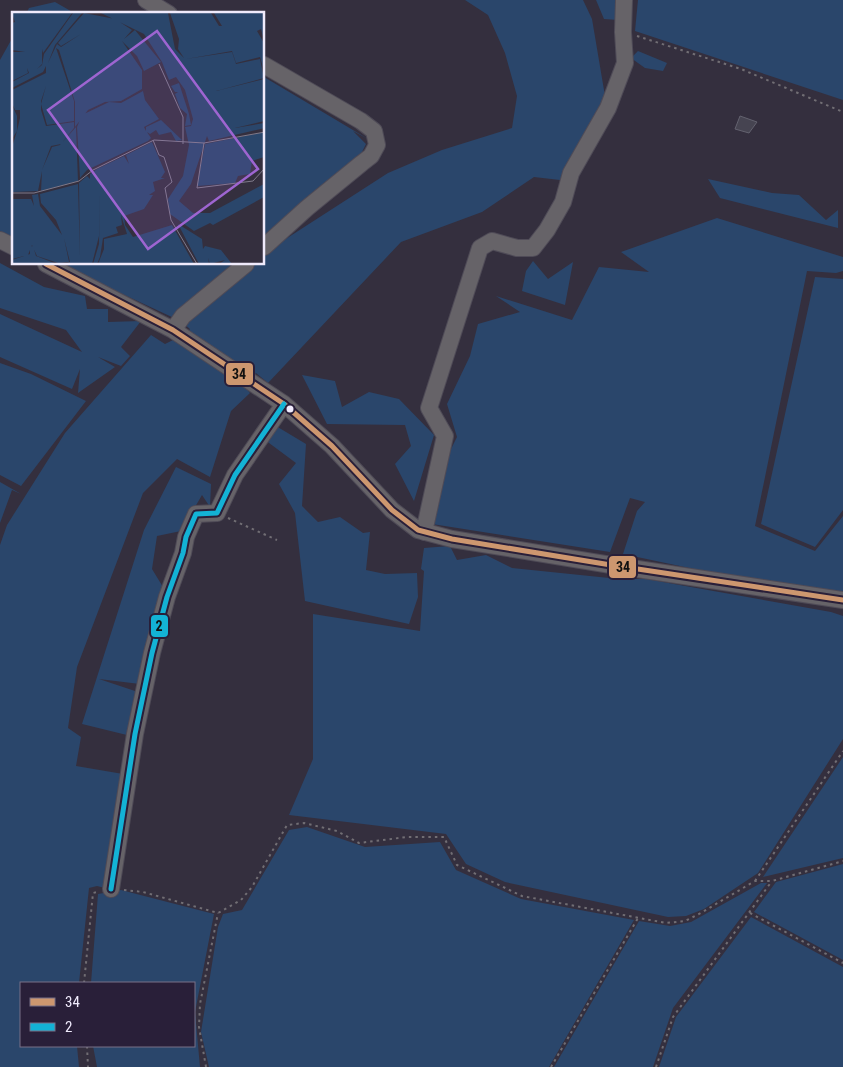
<svg xmlns="http://www.w3.org/2000/svg" width="843" height="1067" font-family="'Roboto Condensed',sans-serif">
	<style>
		.water { fill: #2a466b }
		.building { fill: #464451; stroke: #63626f }
		.lines { fill: none; stroke-linecap: round; stroke-linejoin: round }
		.minor-casing { stroke: #4f4b57; stroke-width: 18 }
		.path { stroke: #716e74; stroke-width: 2; stroke-dasharray: 2.5 4; stroke-linecap: butt }
		.minor { stroke: #666368; stroke-width: 16 }
		.bus-1-casing { stroke: #291f39; stroke-width: 9 }
		.bus-2-casing { stroke: #291f39; stroke-width: 9 }
		.bus-1 { stroke: #cd976f; stroke-width: 5 }
		.bus-2 { stroke: #13b2d5; stroke-width: 5 }
		.bus-dot { fill: #f0ebfc; stroke: #291f39; stroke-width: 2 }
		.inset-road { fill: none; stroke: #7f7a8a; stroke-width: 1 }
		.view { fill: #9e65d1; fill-opacity: 0.15; stroke: #9e65d1; stroke-width: 2.5 }
		.inset-edge { fill: none; stroke: #f0ebfc; stroke-width: 2.5 }
		.line-badge { stroke: #291f39; stroke-width: 2 }
		.pale-badge-label { font-size: 14px; text-anchor: middle; font-weight: bold; fill: #111 }
	</style>
	<rect width="100%" height="100%" fill="#342f3e"/>
	<!-- water -->
	<path class="water" d="M465,0H583L592,19L605,96L560,180L534,177L482,212L401,242L268,383L256,373L245,387L250,393L231,411L210,477L177,459L143,493L77,667L68,728L81,737L76,766L123,774L105,888L97,886L89,888L79,983H21V1046H77L79,1067H0V545L7,525L65,433L151,335L165,344L175,339L181,342L190,329L184,324L249,264H264V253L388,173L442,150L512,128L517,96L505,53L488,15Z
		M596,0H620L618,20L604,19Z
		M638,0H843V100L635,31Z
		M55,2L76,14H26L29,8Z
		M14,35V243L0,237V60Z
		M638,51L667,63L663,71L645,68L631,58Z
		M264,77L368,139L353,131L366,144L355,166L264,243Z
		M708,179L772,193L799,195L826,220L838,210V228L720,198Z
		M717,218L843,257V271L836,273L807,271L755,526L815,551L843,516V592L808,593L623,554L637,511L645,502L630,498L610,552L432,524L445,461L457,437L447,404L470,356L478,324L520,312L496,296L572,320L599,267L649,272L621,252Z
		M533,261L548,279L573,262L565,305L522,291L526,271Z
		M0,263L44,287L85,296L87,309H108V322L141,321L121,347L130,356L121,366L98,357L115,367L78,393L80,369L72,389L0,357V314L82,352L66,330L0,308Z
		M58,264H239L174,318Z
		M815,277L843,279V510L815,547L761,524Z
		M0,363L31,374L86,401L21,486L0,475Z
		M302,375L335,381L342,407L369,392L399,399L434,435L414,501L395,464L411,446L405,425L327,424Z
		M276,426L306,444L302,506L318,522L340,517L363,533L370,532L366,570L385,574L417,573L418,597L409,624L305,601L295,513L279,484L296,463L265,440Z
		M176,467L211,484L210,507L202,495L181,531L157,536L152,569L166,592L140,684L99,679L138,692L131,736L82,724L144,530Z
		M0,482L21,494L12,490L0,523Z
		M450,546L457,560L486,555L512,568L619,579H646L831,612L843,616V739L758,873L704,909L686,916L668,917L505,882L466,864L446,834L289,815L313,759V614L420,631L424,571L421,569L424,548Z
		M843,757V858L763,877Z
		M307,827L365,847L440,842L456,870L521,899L634,920L549,1067H209L201,1032L218,927L223,914L242,910L289,830Z
		M843,864V960L754,912L776,882Z
		M761,883H767L673,1008L653,1067H554L639,921L670,926L691,922Z
		M121,890L214,914L195,1012L200,1067H97L93,1046H194V983H91L98,894Z
		M751,917L843,967V1067H659L676,1017Z"/>
	<!-- building -->
	<path class="building" d="M740,116L757,122L749,133L735,129Z"/>
	<g class="lines">
		<!-- minor casing -->
		<g class="minor-casing">
			<path id="minor" d="M146,0L169,14
				M264,65L361,121L374,131L377,145L371,156L362,163L307,208L264,247
				M0,240L14,247
				M46,264L173,330L284,404L332,446L392,510L418,530L452,539L611,565L843,600
				M173,330L183,316L246,264
				M424,532L445,436L429,408L480,248L492,241L517,248H533L547,230L563,202L571,173L608,108L625,63L623,32L624,0
				M111,889L135,734L152,653L167,597L183,553L186,537L196,514L217,513L235,475L284,404"/>
		</g>
		<!-- path -->
		<path class="path" d="M637,36L741,69L843,112
			M228,518L277,540
			M755,881L843,751
			M124,890L143,892L218,913L241,900L252,887L287,825L304,823L337,831L359,843L407,837H444L457,865L522,896L666,923L685,921L699,914L755,881H772L843,861
			M750,913L843,963
			M84,983L93,893L97,892
			M87,1046L88,1067
			M206,1067L199,1027L200,1004L218,913
			M551,1067L638,918
			M656,1067L673,1017L772,881"/>
		<!-- minor -->
		<use href="#minor" class="minor"/>
		<!-- bus-1 casing -->
		<g class="bus-1-casing">
			<path id="bus-1" d="M46,264L173,330L284,404L332,446L392,510L418,530L452,539L611,565L843,600"/>
		</g>
		<!-- bus-2 casing -->
		<g class="bus-2-casing">
			<path id="bus-2" d="M111,889L135,734L152,653L167,597L183,553L186,537L196,514L217,513L235,475L284,404"/>
		</g>
		<!-- bus-1 -->
		<use href="#bus-1" class="bus-1"/>
		<!-- bus-2 -->
		<use href="#bus-2" class="bus-2"/>
	</g>
	<!-- markers -->
	<circle class="bus-dot" cx="290" cy="409" r="4.5"/>
	<!-- overview -->
	<g transform="translate(12 12)">
		<rect width="252" height="252" fill="#342f3e"/>
		<path d="M0,1H60L31,41L30,37V52L25,57L30,53L32,42L61,1H70L43,33L36,51L45,32L49,35L69,22L49,34L46,31L72,1L103,7L120,18L112,27L123,18L149,50L132,59L125,44L110,29L130,58V77L109,89L93,90L76,98L63,115V90L47,38L44,36L62,89V109L35,113L29,92L34,74L29,89V98L34,114L62,110V116L49,132L39,134L30,158L40,135L48,133L64,115L66,169L29,179L30,159L26,179L0,180V135L5,119L0,127V93L5,104V119L8,106V98H3L0,91V78L34,61V54L31,60L0,76V70L17,61L15,56L16,61L0,69V40H13L0,38V11L3,10ZM89,1H156L163,37L172,46L166,37L167,27L158,1H199L207,14H210L202,1H252V29L249,17L245,19L252,31V59L248,45L224,51L220,39L174,47L220,40L224,52L248,47L252,66L204,79L252,67V109L223,116L252,111L253,116L197,129L195,124L179,172L167,189L181,201H198L252,172V185L201,213L198,211L182,219L158,202L156,187L171,164L177,133L173,115L179,114L181,107L173,78L164,65L157,68L150,50L132,22ZM167,71L177,102L179,113L173,114L175,102L168,96L163,82L166,80H163L159,74ZM131,79L133,88L147,107L132,115L134,119V115L149,108L170,128L164,129L159,120L147,123L144,118L138,122L135,120L139,126L136,129L75,158L68,166L65,115L70,103L97,90L109,91ZM252,120V145L240,149L238,162L226,164L223,171L185,174L193,132ZM140,130L153,160L149,166H153L141,170L143,179L137,183H141L132,197L112,204L113,213L121,225L160,213L182,252H86L92,237V227L115,222L109,203L110,213L104,215L106,221L91,226L88,245L85,252H81L87,232L88,176L87,224L80,252H52L58,250L52,226L57,250L46,251L25,244L20,233L16,243L0,247V187H19L22,194L20,183L26,182L28,194L50,223L44,208L29,191L28,182L66,172L68,245L67,171L75,164L78,167V162L85,157L112,144L117,152L114,143ZM166,212L190,227L191,237L193,234L209,238L220,252H207L213,248L198,252L196,246L197,252H187ZM21,234L24,244L45,252H0V248L18,242V235Z" fill="#2a466b"/>
		<path class="inset-road" d="M147,52L171,105V132M141,128L147,143L152,145L160,170L153,176L159,208L185,252M192,131L185,176L241,169L253,156M0,181H22L67,169L81,158L142,128L192,131L253,120"/>
		<path class="view" d="M145,19L246,157L136,237L36,98Z"/>
		<rect width="252" height="252" class="inset-edge"/>
	</g>
	<g class="line-badge">
		<rect x="225" y="362" width="29" height="24" rx="5" fill="#cd976f"/>
		<rect x="608" y="555" width="29" height="24" rx="5" fill="#cd976f"/>
		<rect x="150" y="614" width="19" height="24" rx="5" fill="#13b2d5"/>
	</g>
	<g class="pale-badge-label">
		<text x="239" y="379">34</text>
		<text x="623" y="572">34</text>
		<text x="159" y="631">2</text>
	</g>
	<!-- legend -->
	<rect x="20" y="982" width="175" height="65" fill="#291f39" stroke="#797187"/>
	<rect x="30" y="998" width="25" height="8" fill="#cd976f" stroke="#797187"/>
	<text x="65" y="1007" font-size="15" fill="#f0ebfc">34</text>
	<rect x="30" y="1023" width="25" height="8" fill="#13b2d5" stroke="#797187"/>
	<text x="65" y="1032" font-size="15" fill="#f0ebfc">2</text>
</svg>
